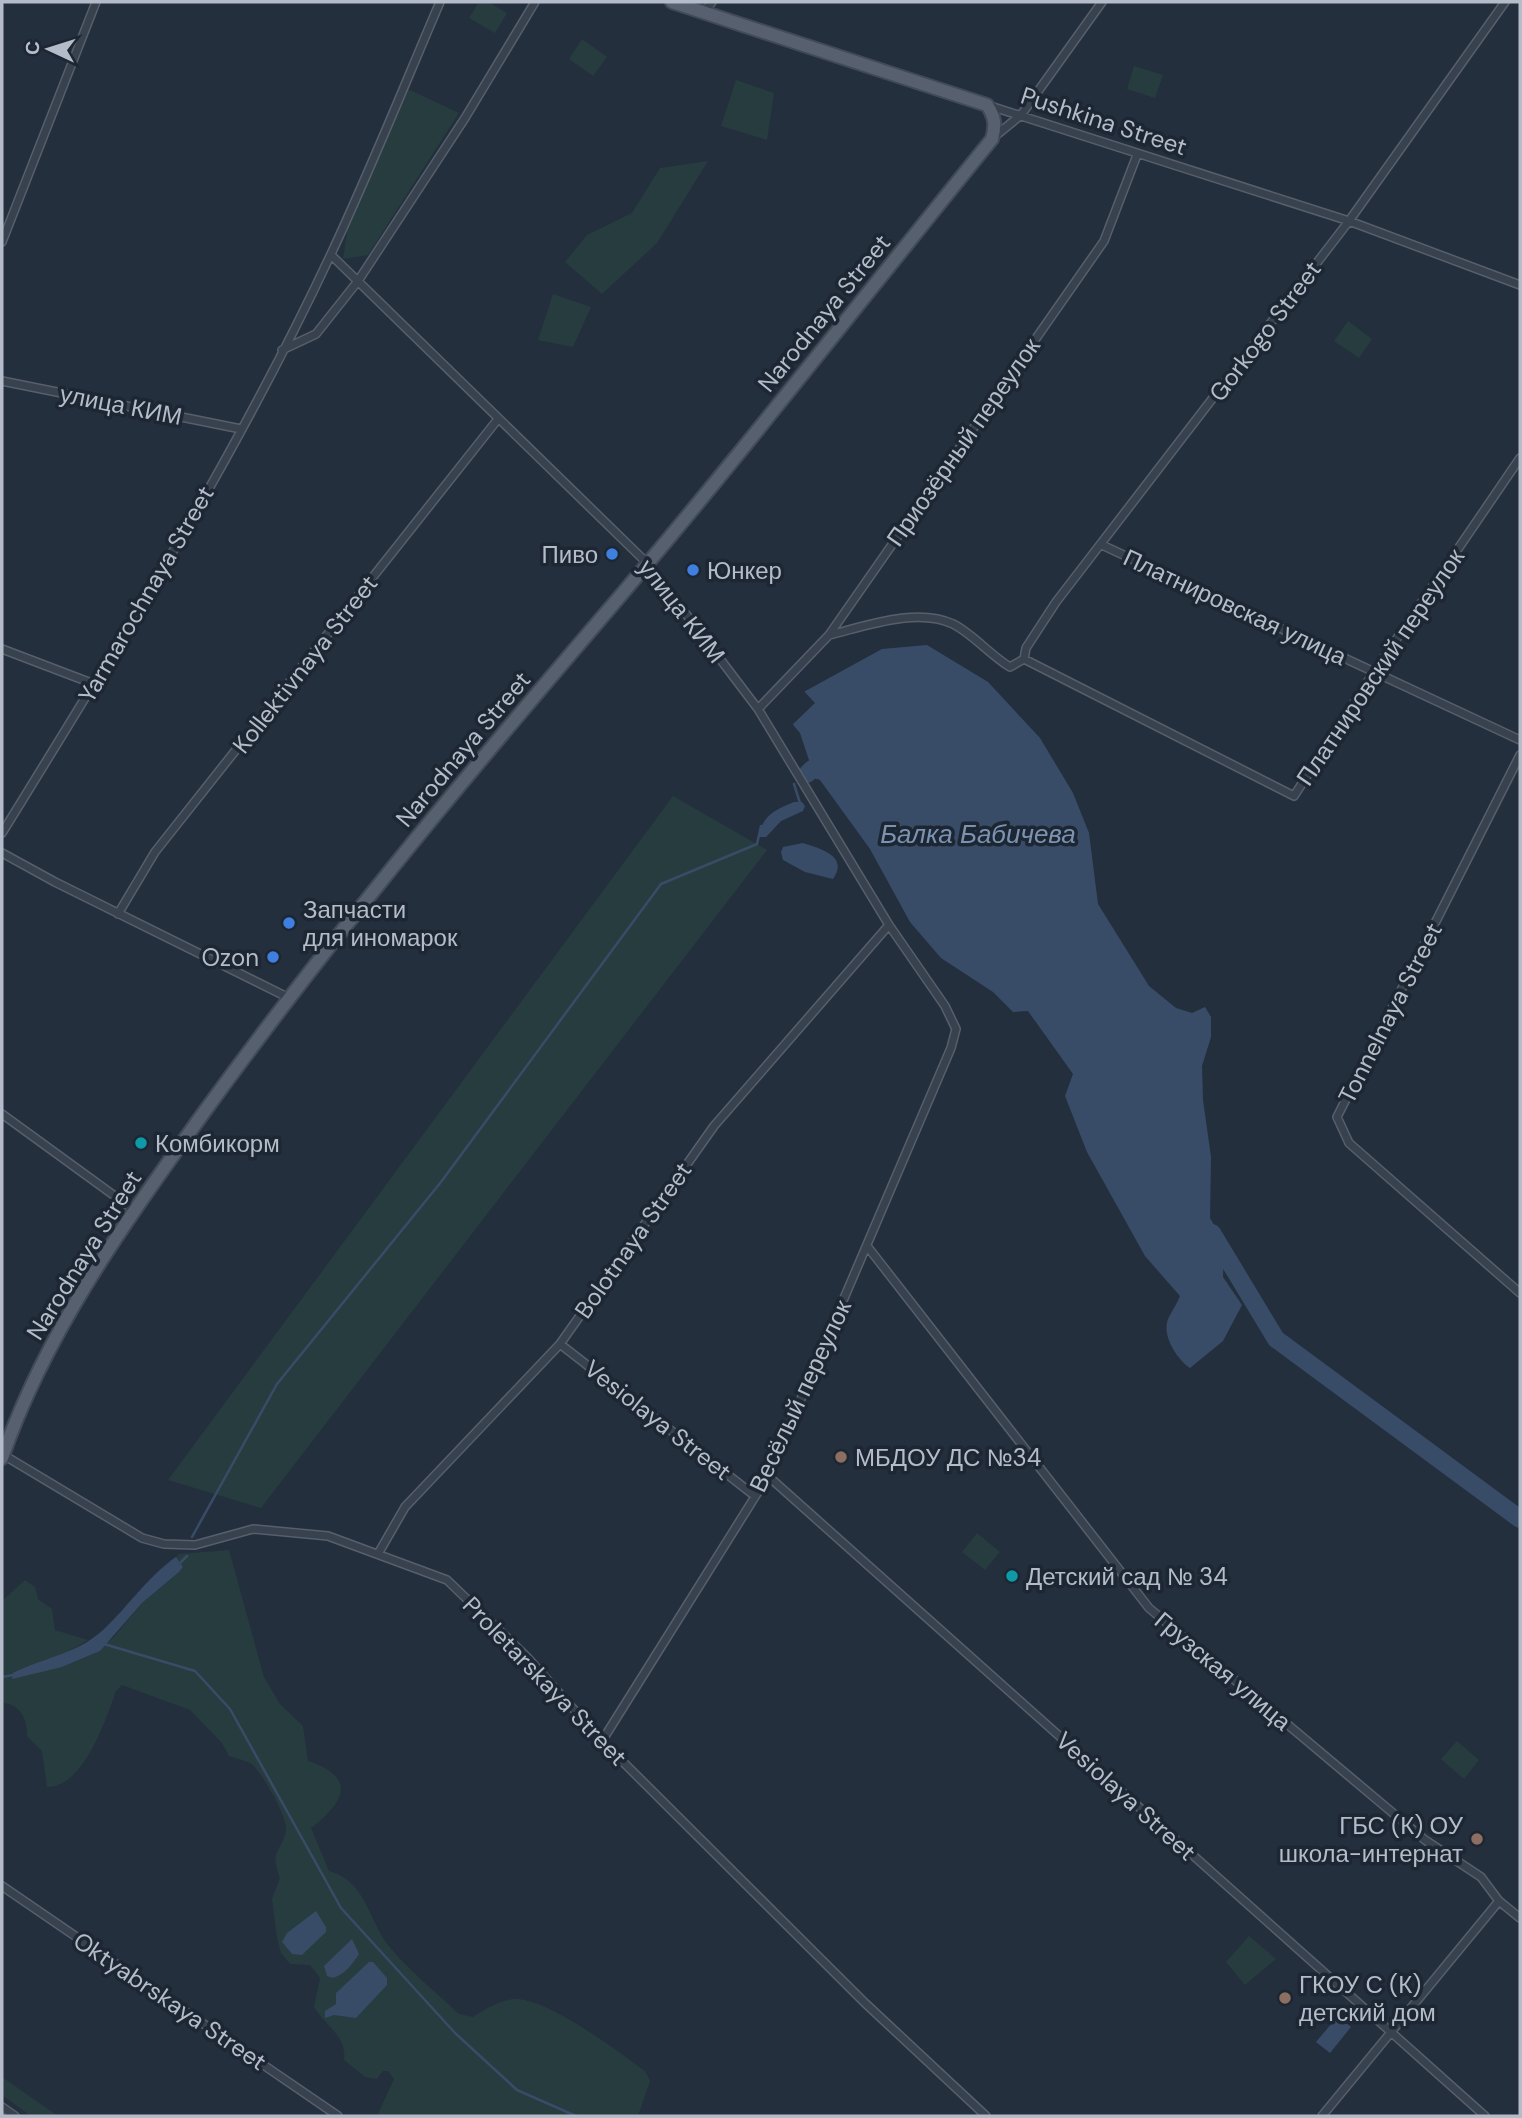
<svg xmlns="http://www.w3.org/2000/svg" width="1522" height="2118" font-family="'DM Sans',sans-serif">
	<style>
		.green { fill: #263c3f }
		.water { fill: #394c67 }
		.pier { fill: #242f3e }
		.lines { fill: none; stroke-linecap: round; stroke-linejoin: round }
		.stream { stroke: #394c67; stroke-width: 2.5 }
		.river { stroke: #394c67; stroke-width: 18 }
		.minor-casing { stroke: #565f6c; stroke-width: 10 }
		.primary-casing { stroke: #414a57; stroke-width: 16 }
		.minor { stroke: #38414e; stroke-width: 7 }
		.primary { stroke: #56606e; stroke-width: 12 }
		.shop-dot { fill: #3f7fe0; stroke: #1d2633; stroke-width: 2.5 }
		.culture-dot { fill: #0f9aa8; stroke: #1d2633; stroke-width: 2.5 }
		.education-dot { fill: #8d6e63; stroke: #1d2633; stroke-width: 2.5 }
		.labels { text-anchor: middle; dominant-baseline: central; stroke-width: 7; stroke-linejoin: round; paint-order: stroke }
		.street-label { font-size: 24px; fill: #b4bcc9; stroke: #1d2633 }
		.poi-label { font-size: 24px; fill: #b4bcc9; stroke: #1d2633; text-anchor: start }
		.water-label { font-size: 26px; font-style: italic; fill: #7c92b1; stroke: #1d2633 }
	</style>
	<rect width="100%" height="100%" fill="#242f3e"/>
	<!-- green -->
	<path class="green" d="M479,2H488L507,13L495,33L469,18Z
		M582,39L607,57L593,76L569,59Z
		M1134,66L1163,75L1155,98L1127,89Z
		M736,80L774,93L767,140L721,126Z
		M408,89L459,113L368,255L343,259L348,226Z
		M708,161L657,243L602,294L565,262L587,235L632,213L660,168Z
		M553,294L591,307L573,347L538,340Z
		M1348,321L1372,339L1359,358L1334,341Z
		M673,796L767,850L261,1508L168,1480Z
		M977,1533L1000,1552L985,1570L962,1552Z
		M229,1550L264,1677L280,1704L303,1726L308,1761C357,1777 345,1802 311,1828L329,1871C366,1881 368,1919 388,1945C408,1970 436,1992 459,2014L473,2017C485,2009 498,2001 513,1999C546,1996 617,2051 645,2071L650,2081L638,2116H377L394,2079L388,2071H383L377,2079L365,2077L344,2060C347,2036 326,2027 314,2007L320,1978L310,1965L290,1964L281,1953L277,1938L272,1899L280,1878C269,1851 281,1852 286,1831C289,1819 260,1768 250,1763C244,1760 235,1758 229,1756L222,1743L190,1710L122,1685L116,1691C106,1720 83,1788 47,1787L42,1751L27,1736C27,1719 21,1704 2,1703V1601L25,1580L35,1587L38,1599L52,1609L55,1630L88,1640L64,1654L19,1670L62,1667L94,1654L114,1637L142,1603L179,1572L183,1567L176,1557L179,1554Z
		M1457,1741L1479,1760L1464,1779L1441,1759Z
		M1249,1936L1276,1959L1245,1985L1226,1962Z
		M2,2077L58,2116H31L2,2095Z"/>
	<!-- water -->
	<path class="water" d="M927,645L988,682L1040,738L1073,793L1089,833L1098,904L1149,986L1176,1008L1192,1013L1205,1007L1211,1017V1037L1202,1066L1203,1100L1211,1157L1210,1218L1224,1242L1223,1277L1242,1305L1223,1341L1190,1368C1177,1359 1160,1334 1169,1317C1173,1309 1177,1304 1180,1296L1145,1256L1087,1152L1065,1096L1073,1074L1028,1011L1013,1012L993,992L941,958L910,922L870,849L812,769L800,733L784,714L798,711L800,694L882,649Z
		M794,802H802L805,806L803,811L781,821L766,837H758C763,815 775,810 794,802Z
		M803,843C821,849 849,856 833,879L805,872L783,860L781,852L783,847Z
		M176,1557L183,1567L179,1572L142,1603L100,1651L62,1667L12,1679L13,1673C43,1658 76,1654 102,1631C128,1607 147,1577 176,1557Z
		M316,1911L326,1927V1932L302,1955L292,1954L282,1942L287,1933Z
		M352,1939L359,1954C352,1965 345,1974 333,1978L327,1976L324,1966Z
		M369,1962H373L387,1978V1985L356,2018L334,2015L325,2018V2011L336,2004V1993Z
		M1338,2016L1351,2027L1330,2053L1316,2042Z"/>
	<!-- pier -->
	<path class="pier" d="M802,689L815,703L790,727L780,713L784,707L795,708L797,693Z"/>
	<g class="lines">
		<!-- stream -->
		<path class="stream" d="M794,784L800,803
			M192,1537L277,1384L441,1182L661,884L757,844L761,826
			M179,1564L187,1556
			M104,1644L195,1671L230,1709L341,1908L455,2033L517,2090L576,2116
			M2,1677L13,1675"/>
		<!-- river -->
		<path class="river" d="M807,774L812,769L832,773
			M1212,1233L1276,1339L1520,1519"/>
		<!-- minor casing -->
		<g class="minor-casing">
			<path id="minor" d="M704,12L712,2
				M987,105L1349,221L1520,285
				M994,137L1021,115L1102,2
				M2,242L96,2
				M331,255L648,564L758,709L889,925L945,1006L956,1029L951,1048L768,1476L602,1741
				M282,350L316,334L358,281L465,118L535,2
				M2,381L241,429
				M1102,545L1520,740
				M829,635C866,626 917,607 953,624C973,634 990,655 1010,667L1024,659L1294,796L1374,672L1520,458
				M2,649L94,684
				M1024,659L1026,648L1056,602L1349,221L1505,2
				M758,709L829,635L1104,241L1137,155
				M1520,755L1337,1117L1349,1143L1520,1293
				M2,833C118,645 237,455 331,254C370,171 404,86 440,2
				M2,853L55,882L287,997
				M118,914L155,852L498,419
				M2,1114L134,1210
				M867,1246L1149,1608L1425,1840L1481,1877L1499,1901L1520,1918
				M560,1344L755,1496
				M2,1454L142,1538L164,1544L195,1545L253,1529L328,1536L447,1580L527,1657L602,1741L865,2003L986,2116
				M768,1476L1485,2116
				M378,1554L405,1507L560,1344L714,1126L889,925
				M2,1886L338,2116
				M2,2107L15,2116
				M1322,2116L1499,1901"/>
		</g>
		<!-- primary casing -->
		<g class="primary-casing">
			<path id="primary" d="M2,1458C46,1331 124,1224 202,1115C326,944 460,783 598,622C733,465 861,300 992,139C996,125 995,117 987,105L672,2"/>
		</g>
		<!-- minor -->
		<use href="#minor" class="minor"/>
		<!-- primary -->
		<use href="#primary" class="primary"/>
	</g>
	<!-- markers -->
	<g class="shop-dot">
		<circle cx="612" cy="554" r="7"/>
		<circle cx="693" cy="570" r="7"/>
		<circle cx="289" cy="923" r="7"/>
		<circle cx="273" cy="957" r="7"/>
	</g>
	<g class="culture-dot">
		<circle cx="141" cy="1143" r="7"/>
		<circle cx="1012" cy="1576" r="7"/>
	</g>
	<g class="education-dot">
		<circle cx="841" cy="1457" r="7"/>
		<circle cx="1477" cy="1839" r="7"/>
		<circle cx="1285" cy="1998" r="7"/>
	</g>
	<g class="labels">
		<!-- street labels -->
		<g class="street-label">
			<text transform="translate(1104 121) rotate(18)">Pushkina Street</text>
			<text transform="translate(824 313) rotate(-51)">Narodnaya Street</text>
			<text transform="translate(1265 331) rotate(-53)">Gorkogo Street</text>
			<text transform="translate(121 405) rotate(11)">улица КИМ</text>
			<text transform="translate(963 442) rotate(-55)">Приозёрный переулок</text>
			<text transform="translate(146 594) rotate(-60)">Yarmarochnaya Street</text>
			<text transform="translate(1235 607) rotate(25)">Платнировская улица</text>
			<text transform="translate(682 611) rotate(52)">улица КИМ</text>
			<text transform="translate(305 664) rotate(-52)">Kollektivnaya Street</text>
			<text transform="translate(1380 667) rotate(-56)">Платнировский переулок</text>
			<text transform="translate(463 749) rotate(-50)">Narodnaya Street</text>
			<text transform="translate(1390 1013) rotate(-63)">Tonnelnaya Street</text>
			<text transform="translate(633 1240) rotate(-55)">Bolotnaya Street</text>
			<text transform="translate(84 1255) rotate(-58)">Narodnaya Street</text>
			<text transform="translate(800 1396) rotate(-65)">Весёлый переулок</text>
			<text transform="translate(658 1420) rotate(38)">Vesiolaya Street</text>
			<text transform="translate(1223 1671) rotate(40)">Грузская улица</text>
			<text transform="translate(545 1681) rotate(46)">Proletarskaya Street</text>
			<text transform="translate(1126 1796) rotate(42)">Vesiolaya Street</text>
			<text transform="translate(170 2001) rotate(34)">Oktyabrskaya Street</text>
		</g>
		<!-- poi labels -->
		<g class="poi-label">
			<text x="598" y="554" text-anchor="end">Пиво</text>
			<text x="707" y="570">Юнкер</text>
			<text x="303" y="909">Запчасти<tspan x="303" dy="28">для иномарок</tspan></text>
			<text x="259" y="957" text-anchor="end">Ozon</text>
			<text x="155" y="1143">Комбикорм</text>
			<text x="855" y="1457">МБДОУ ДС №34</text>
			<text x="1026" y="1576">Детский сад № 34</text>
			<text x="1463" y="1825" text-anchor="end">ГБС (К) ОУ<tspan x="1463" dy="28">школа-интернат</tspan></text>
			<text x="1299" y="1984">ГКОУ С (К)<tspan x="1299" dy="28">детский дом</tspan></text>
		</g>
		<!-- water labels -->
		<g class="water-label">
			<text x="978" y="834">Балка Бабичева</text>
		</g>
	</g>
	<!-- border -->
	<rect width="1522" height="2118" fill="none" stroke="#b4bcc9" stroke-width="7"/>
	<!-- north arrow -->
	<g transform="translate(49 49) rotate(274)" stroke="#1d2633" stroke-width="5" paint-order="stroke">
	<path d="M0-5L12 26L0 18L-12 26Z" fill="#b4bcc9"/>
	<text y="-10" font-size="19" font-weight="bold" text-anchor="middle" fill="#b4bcc9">С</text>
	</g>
</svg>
